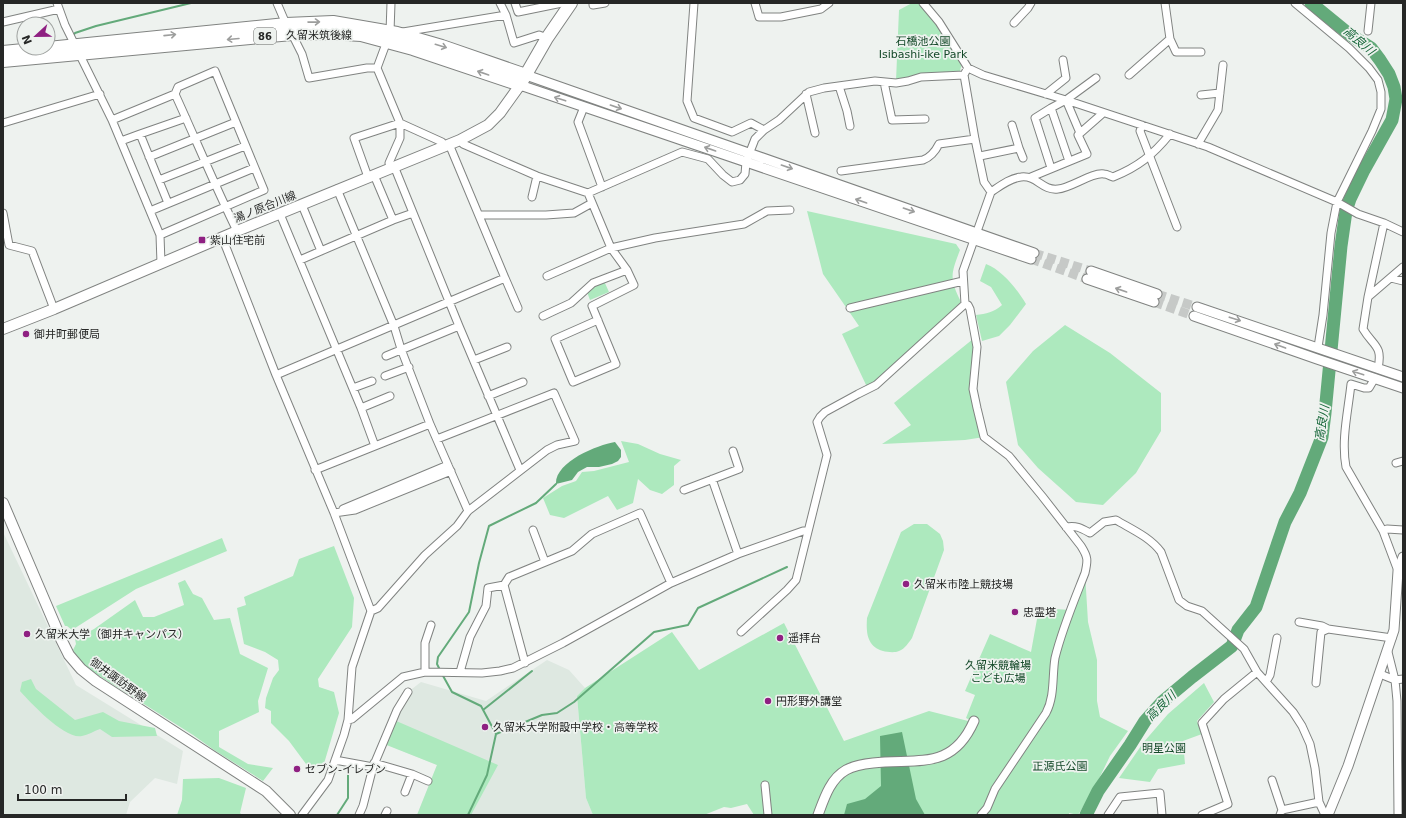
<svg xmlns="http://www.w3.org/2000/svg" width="1406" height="818" font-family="'DejaVu Sans','Noto Sans JP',sans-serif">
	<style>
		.built { fill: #dee8e1 }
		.green { fill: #ade9be }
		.water { fill: #63aa7a }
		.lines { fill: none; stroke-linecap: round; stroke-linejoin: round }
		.stream { stroke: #63aa7a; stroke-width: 2 }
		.river { stroke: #63aa7a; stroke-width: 13 }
		.tertiary-tunnel { stroke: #c6c9c7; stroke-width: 9; stroke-dasharray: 9 4.5; stroke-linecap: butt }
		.minor-casing { stroke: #808381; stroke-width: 9 }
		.tertiary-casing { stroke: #808381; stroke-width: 11 }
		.secondary-casing { stroke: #808381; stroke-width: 12 }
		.primary-casing { stroke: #808381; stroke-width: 14 }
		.minor { stroke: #fff; stroke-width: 7 }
		.tertiary { stroke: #fff; stroke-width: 9 }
		.secondary { stroke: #fff; stroke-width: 10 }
		.primary { stroke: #fff; stroke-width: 12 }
		.oneway { stroke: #9d9e9d }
		.poi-dot { fill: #8f2082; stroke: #eef2ef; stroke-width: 1.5 }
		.labels { text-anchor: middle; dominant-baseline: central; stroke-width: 3.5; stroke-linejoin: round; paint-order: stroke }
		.shield { fill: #eef2ef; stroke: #626462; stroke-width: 1 }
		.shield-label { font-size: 10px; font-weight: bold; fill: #262726 }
		.street-label { font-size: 11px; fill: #262726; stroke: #eef2ef }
		.park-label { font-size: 11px; fill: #144929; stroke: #eef2ef }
		.poi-label { font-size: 11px; fill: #262726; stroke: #eef2ef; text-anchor: start }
		.water-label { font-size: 12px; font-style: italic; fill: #17673a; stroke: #eef2ef }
	</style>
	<rect width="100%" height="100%" fill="#eef2ef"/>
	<!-- built -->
	<path class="built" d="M3,532L76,685L183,751L177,784L155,778L130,802L126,815H3Z
		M547,660L569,670L585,688L577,696L586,798L593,815H417L437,765L383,743L408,692L421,682L486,701Z"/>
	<!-- green -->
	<path class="green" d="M912,3H919L937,23L962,63L960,71L922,74L896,81L899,10Z
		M807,211L956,244L960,250C951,274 949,278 961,302L879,384L867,387L842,334L859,326L823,274Z
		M986,264C1002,270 1017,289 1026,304L1010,325L999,336L982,341L976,315C986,314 994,312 1002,305L991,287L980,281Z
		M604,281L609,292L590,300L587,292L593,285Z
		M1065,325L1110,353L1161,393V431L1136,473L1103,505L1076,502L1038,468L1018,445L1006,382L1033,351Z
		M973,339V389L984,437L965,440L882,444L911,425L894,403Z
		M621,441L638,444L660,454L681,460L674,466V485L662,494L650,490L638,479L633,503L617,510L608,496L564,518L550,515L543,498L562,486L576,481L582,472L594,471L629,462Z
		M914,524H927L940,534L943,541L944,550L912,638C909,642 905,649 899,651C895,653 887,652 883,651C867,646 866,633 867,618L901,532Z
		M222,538L227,551L136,589L72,630L67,626H65L56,606Z
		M334,546L354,598L352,627L318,679L319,687L334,692L339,713L323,767L309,768L289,741L271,723V711L265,708L266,698L273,678L279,670L278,660L265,652L244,644L237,608L246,605L244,597L293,576L299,559Z
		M1085,573L1088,622L1097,660V701L1100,717L1128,731L1110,756L1094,789L1078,815L1069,813V815H754L747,804L731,808L724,807L704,815H593L586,798L577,696L585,688L672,632L699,670L784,623L844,741L929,711L976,723L966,718L975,695L965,691L990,634L1031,652L1039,608L1071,610Z
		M185,580L193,594L202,598L214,620L230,618L240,654L268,668L258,701L259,712L219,731V747L248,764L273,768L263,781L214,750L193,735L90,670L77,658L73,650L76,644L75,639L94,629L135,600L143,617H154L184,605L178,583Z
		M31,679L36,689L75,720L103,712L119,721L155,728L157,736L112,737L100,729C94,731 88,735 82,736C65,740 31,703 20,691L22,682Z
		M1204,683L1214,702L1197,721L1202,734L1183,741L1185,764L1158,769L1150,782L1119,778L1143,743L1168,714Z
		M394,720L498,765L471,815H417L437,765L384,744Z
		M219,778L246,788L240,813L242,815H177L182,800L183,779Z"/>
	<!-- water -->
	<path class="water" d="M615,442L621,450V457L618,461L612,464L599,467H587L578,472L572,480L556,484C555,462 597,445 615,442Z
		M902,732L916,799L925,815H844L847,804L865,799L881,786L880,736Z"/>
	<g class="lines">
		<!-- stream -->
		<path class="stream" d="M73,36L75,33L96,26L191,3
			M440,670L437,664L438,657L469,612L479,563L489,526L536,503L556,484
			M442,674L452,692L481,706L496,734
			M483,710L532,671
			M337,815L348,798V767
			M468,815L487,775L496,734L542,715L557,713L574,702L654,632L688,625L698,608L787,567"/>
		<!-- river -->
		<path class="river" d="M1086,815L1098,791L1130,745L1145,721L1162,702L1192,677L1232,646L1238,630L1256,607L1285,522L1300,493L1322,437L1325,413L1341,246L1346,211L1350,199L1364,170L1392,120L1396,99L1394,87L1389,74L1380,60L1371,48L1349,34L1311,3"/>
		<!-- tertiary-tunnel -->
		<path class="tertiary-tunnel" d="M1034,253L1091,271
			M1031,259L1087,279
			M1157,294L1197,307
			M1154,302L1194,316"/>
		<!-- minor casing -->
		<g class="minor-casing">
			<path id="minor" d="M57,3L65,25L112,120L160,235L161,263
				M277,3L286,24L292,34L302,54L309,78L367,68H377
				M500,3L506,15L514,43L539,35L547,38
				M515,3L518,12L562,3
				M593,3V5L605,3
				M694,3L687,101L694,118L732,132L751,123L764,130
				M755,3L759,17H781L821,9L829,3
				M923,3L939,22L968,68L983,75L1066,100L1208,147L1337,202L1358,214L1384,223L1403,232
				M1295,3L1349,48L1369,68L1378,80L1381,92V109L1372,131L1337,202L1331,233L1323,315L1318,347
				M3,22L59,9
				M1014,23L1028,8L1031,3
				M1368,31L1371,3
				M390,32L391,3
				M403,32L506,15
				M1170,39L1176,52H1201
				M966,71L964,75L975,139L984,182L991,192
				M1129,75L1170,39L1165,3
				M884,82L892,120L925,119
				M839,86L847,111L850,126
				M806,94L815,133
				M1046,94L1066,78L1063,60
				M1201,95L1220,93
				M1066,100L1080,133
				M584,107L578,122L602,187
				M1051,108L1069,161
				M112,120L175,94
				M3,123L100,94
				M1142,125L1140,131L1177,227
				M140,134L186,118
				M460,140L463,144L537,176L588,193L682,152L708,159L723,175L732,182L740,180L745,174L746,162L755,139L764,130L779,120L809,92L824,88L875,81L896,83L908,81L921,77L964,75
				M121,141L140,134L168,203
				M1198,144L1218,110L1223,65
				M1019,148L1023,158
				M980,156L1019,148L1012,125
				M149,157L236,122
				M394,166L459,326L520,470
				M390,167L389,163L400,138V123L442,142L444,146
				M1051,168L1035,118L1051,108L1066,100L1096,78
				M841,171L923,160C931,157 935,152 939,144L975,139
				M374,175L393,220
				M368,177L354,138L400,123L377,68L387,41
				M1031,177L1087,154L1078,135L1103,113
				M159,180L245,146
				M588,193L611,248L655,238L744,224L767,211L790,210
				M532,197L537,176
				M302,205L321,251
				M150,211L254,168
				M3,213L9,245L32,251L54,309
				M280,214L361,408L375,446
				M479,215H546L574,213L592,203
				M160,235L264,190L215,71L178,87L175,94C196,140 215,186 237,231
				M222,237L276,375L334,513L371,611L352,667L348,720L344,735L328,780L302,815
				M300,260L393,220L413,213
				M505,278L518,308
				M1391,278L1403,281
				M1368,297L1384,223
				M850,308L963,281
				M543,316L571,303L593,283L627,270L611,248L547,276
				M598,320L555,339L573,382L616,364L592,306L634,285L627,270
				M386,356L459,326
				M474,360L507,347
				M1378,368C1383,345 1373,346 1363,329L1368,297L1403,267
				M276,375L505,278L449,144
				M385,376L409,367
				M1375,378L1369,388H1364L1351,384C1348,412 1341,440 1346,467L1383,531L1387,529L1403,530
				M353,388L372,381
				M488,396L523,382
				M361,408L390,396
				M430,424L468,511
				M1396,463L1403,461
				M315,470L430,424L401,349L394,326L337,189
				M712,479L738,554
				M684,490L739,469L733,451
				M343,509L448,465
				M334,513L355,510L451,471
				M1066,527C1076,525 1081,528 1090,533L1104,522L1116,520C1131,529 1150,537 1161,552L1179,600L1187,606L1202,611L1244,649L1257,672L1293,712L1302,726L1310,744L1315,768L1319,802L1325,815
				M533,530L545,562
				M1383,531L1398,571
				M504,585L525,663
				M371,611L378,608L425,555L457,526L468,511L547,450L557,445L575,441L554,393L437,439
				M1299,622L1322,626L1328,629L1392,638
				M741,632L787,590L796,580L827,455L817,422L820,417L825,412L858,394L876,385L965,304
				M1388,652L1395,680L1397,701L1398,815
				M425,672V643L431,625
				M460,672L470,637L486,606L488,588L504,585L509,577L572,551L592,534L640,513L671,583
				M1380,674L1395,680L1403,679
				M1266,682L1270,675L1277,638
				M1316,683L1321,632L1328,629
				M348,720L352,719L403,677L425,672L482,673L500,671L513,668L563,643L671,583L738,554L803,531H807
				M335,760L373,767L363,806L359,815
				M374,763L412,774L428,781
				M373,767L397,710L408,692
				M1272,780L1282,810L1280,815
				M765,785L768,815
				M405,792L412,774
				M1282,810L1319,802
				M385,815L387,811
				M981,815L987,808L995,789L1046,713C1055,696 1052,676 1055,658C1062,629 1074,601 1085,573C1088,560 1088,557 1081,546L1042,496L1009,456L984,437L977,408L973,389L977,347L970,309L968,305L965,304L963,271L991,192C1000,186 1010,178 1021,177C1037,175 1042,191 1058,189C1071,188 1092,172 1104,174C1107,174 1110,176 1113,177C1138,167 1153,155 1170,134
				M1108,815L1120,797L1160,793L1162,815
				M1202,815L1228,804L1202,723L1224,699L1257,672"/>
		</g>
		<!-- tertiary casing -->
		<g class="tertiary-casing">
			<path id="tertiary" d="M526,75L1034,253
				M520,85L1031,259
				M1091,271L1157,294
				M1087,279L1154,302
				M1197,307L1403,377
				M1194,316L1317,359L1403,388
				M818,815C824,799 830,779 846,770C855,765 864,764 873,763C918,758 952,771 974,721
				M1328,815L1348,766L1394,630L1398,571L1403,557"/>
		</g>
		<!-- secondary casing -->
		<g class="secondary-casing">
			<path id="secondary" d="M3,329L54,309L237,231L460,140L488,125L500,113L520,85
				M3,503L61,639L69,655L81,669L96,681L266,791L290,815"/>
		</g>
		<!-- primary casing -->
		<g class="primary-casing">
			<path id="primary" d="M48,48L286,24L333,22L397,33L442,46L526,75
				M3,52L44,48
				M3,61L292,34L328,33L361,35L413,49L520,85L547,38L571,3"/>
		</g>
		<!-- minor -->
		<use href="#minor" class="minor"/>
		<!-- tertiary -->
		<use href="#tertiary" class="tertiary"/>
		<!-- secondary -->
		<use href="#secondary" class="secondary"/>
		<!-- primary -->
		<use href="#primary" class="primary"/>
	</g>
	<!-- one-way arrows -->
	<defs><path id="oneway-shaft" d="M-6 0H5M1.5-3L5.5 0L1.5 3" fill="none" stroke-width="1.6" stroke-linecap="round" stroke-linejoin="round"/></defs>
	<g class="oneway">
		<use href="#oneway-shaft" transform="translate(314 22) rotate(-1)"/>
		<use href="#oneway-shaft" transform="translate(170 35) rotate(-6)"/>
		<use href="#oneway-shaft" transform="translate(233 39) rotate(175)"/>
		<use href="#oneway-shaft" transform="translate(441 46) rotate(17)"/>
		<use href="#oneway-shaft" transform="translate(483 73) rotate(-161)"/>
		<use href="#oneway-shaft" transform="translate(560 99) rotate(-162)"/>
		<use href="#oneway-shaft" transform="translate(616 107) rotate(19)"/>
		<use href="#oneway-shaft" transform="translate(710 149) rotate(-161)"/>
		<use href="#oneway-shaft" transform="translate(787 167) rotate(19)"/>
		<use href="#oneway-shaft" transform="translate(861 201) rotate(-161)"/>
		<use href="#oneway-shaft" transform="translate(909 210) rotate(19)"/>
		<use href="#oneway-shaft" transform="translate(1121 290) rotate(-161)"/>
		<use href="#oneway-shaft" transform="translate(1235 319) rotate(18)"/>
		<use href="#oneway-shaft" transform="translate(1280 346) rotate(-160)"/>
		<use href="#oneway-shaft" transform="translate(1358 373) rotate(-162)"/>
	</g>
	<!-- markers -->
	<g class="poi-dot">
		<rect x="198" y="236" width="8" height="8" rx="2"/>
		<circle cx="26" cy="334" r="4"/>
		<circle cx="906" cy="584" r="4"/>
		<circle cx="1015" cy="612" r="4"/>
		<circle cx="27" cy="634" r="4"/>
		<circle cx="780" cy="638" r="4"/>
		<circle cx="768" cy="701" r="4"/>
		<circle cx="485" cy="727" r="4"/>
		<circle cx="297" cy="769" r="4"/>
	</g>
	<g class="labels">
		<!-- shield labels -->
		<rect class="shield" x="254" y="28" width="22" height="16" rx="3"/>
		<g class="shield-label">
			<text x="265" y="36">86</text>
		</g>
		<!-- street labels -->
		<g class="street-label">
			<text x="319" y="35">久留米筑後線</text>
			<text transform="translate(265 207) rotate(-22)">湯ノ原合川線</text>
			<text transform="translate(118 680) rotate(36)">御井諏訪野線</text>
		</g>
		<!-- park labels -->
		<g class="park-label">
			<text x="923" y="41">石橋池公園<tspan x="923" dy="13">Isibashi-ike Park</tspan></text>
			<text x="998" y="665">久留米競輪場<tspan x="998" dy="13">こども広場</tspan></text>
			<text x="1164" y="748">明星公園</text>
			<text x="1060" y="766">正源氏公園</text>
		</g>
		<!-- poi labels -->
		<g class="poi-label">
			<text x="210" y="240">紫山住宅前</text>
			<text x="34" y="334">御井町郵便局</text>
			<text x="914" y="584">久留米市陸上競技場</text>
			<text x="1023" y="612">忠霊塔</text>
			<text x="35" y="634">久留米大学（御井キャンパス）</text>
			<text x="788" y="638">遥拝台</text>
			<text x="776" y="701">円形野外講堂</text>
			<text x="493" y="727">久留米大学附設中学校・高等学校</text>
			<text x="305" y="769">セブン-イレブン</text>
		</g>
		<!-- water labels -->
		<g class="water-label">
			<text transform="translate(1359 41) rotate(41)">高良川</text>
			<text transform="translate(1322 423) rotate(-81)">高良川</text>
			<text transform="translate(1161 706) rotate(-44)">高良川</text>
		</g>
	</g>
	<!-- border -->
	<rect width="1406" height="818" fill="none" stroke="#262726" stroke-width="8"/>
	<!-- north arrow -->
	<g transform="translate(36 36) rotate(248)"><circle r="19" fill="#eef2ef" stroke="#9ea19f"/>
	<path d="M0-3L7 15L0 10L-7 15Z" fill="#8f2082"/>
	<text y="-6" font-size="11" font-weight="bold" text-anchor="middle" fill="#262726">N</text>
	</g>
	<!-- scale -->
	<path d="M18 794v6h108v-6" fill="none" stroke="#262726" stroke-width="2"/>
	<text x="24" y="794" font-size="12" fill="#262726" stroke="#eef2ef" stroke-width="3" paint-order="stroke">100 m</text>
</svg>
